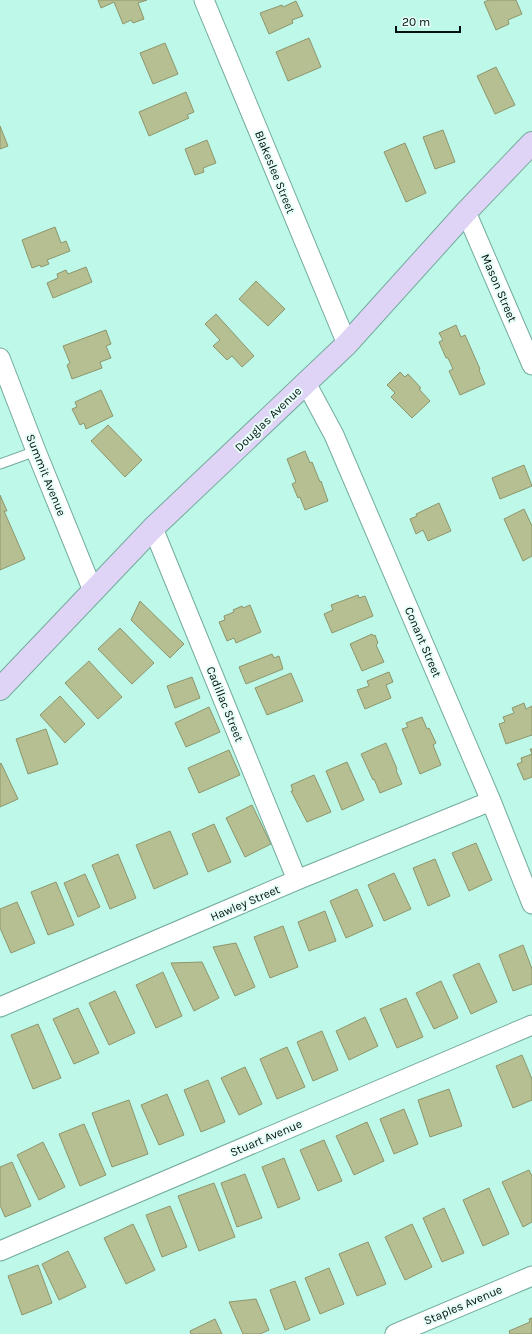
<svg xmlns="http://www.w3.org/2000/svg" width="532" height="1334" font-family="Karla,sans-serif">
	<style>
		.building { fill: #b6bf92; stroke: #8d966b }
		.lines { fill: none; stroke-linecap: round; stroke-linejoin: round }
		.lane-casing { stroke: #73ab9d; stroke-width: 11 }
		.street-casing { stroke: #73ab9d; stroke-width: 21 }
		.secondary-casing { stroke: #73ab9d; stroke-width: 24 }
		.lane { stroke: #fff; stroke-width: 9 }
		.street { stroke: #fff; stroke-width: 19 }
		.secondary { stroke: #e0d4f6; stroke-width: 22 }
		.labels { text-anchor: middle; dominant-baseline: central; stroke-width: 4; stroke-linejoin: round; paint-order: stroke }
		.street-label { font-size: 12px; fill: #00120e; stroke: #e7fdf7 }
	</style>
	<rect width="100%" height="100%" fill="#bef8e9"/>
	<!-- building -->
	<path class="building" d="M98,0H147L138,3L144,19L133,23L131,20L123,24L114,2L101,8Z
		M489,0H516L522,14L508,20L509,24L496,30L484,2Z
		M296,1L303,16L292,20L293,23L269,34L260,13L282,5L283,7Z
		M309,38L321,67L288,81L276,52Z
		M165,43L178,74L153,84L140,53Z
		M496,67L515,105L495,114L477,76Z
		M186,92L194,112L187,115L189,118L149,136L139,112Z
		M0,126L8,146L0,149Z
		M443,130L455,162L435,169L423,137Z
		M207,140L216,163L203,168L204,172L195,175L185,149Z
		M405,143L426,193L406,202L384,152Z
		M55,227L61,243L66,241L70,251L47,260L49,264L41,267L40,265L32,268L22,240Z
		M86,267L92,282L53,298L47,283L58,278L57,274L66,270L68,274Z
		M256,281L285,309L268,326L239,299Z
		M216,314L254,356L242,367L232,356L227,360L213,346L220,340L205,324Z
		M456,325L461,337L465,335L480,369L479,370L485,384L460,395L449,371L453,369L448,358H446L439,342L443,340L439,333Z
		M106,330L111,344L106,346L111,358L100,362L102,368L72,379L67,365L70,363L63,346Z
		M400,372L405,377L408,374L421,388L419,389L430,401L412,418L391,397L395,393L387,385Z
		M101,390L113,416L86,429L84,423L80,425L72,409L77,407L75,402Z
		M108,425L142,460L125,477L91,441Z
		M305,451L310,463L312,462L320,482L321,481L328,501L305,510L300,497L298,498L292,484L296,482L287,459Z
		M524,465L532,486L500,499L492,478Z
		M0,495L7,511H4L25,559L0,570Z
		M439,503L451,531L428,541L423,530L416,534L410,519L417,516L416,514Z
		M524,509L532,526V556L523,561L504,519Z
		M358,595L359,598L365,596L373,616L332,633L324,614L333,610L331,605Z
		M140,601L184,644L170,658L131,620Z
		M250,605L261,632L236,643L234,638L227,641L219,622L225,620L224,616L234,612L233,610L242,606L243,608Z
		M120,628L154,663L132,684L98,649Z
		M372,634L373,636L375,635L378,643L376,645L384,662L362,671L350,644Z
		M272,654L274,658L279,656L283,669L246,684L239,667Z
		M89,661L122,697L98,719L65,683Z
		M389,672L393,682L386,685L391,698L365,709L357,690L369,686L367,681Z
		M291,673L303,701L267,715L255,688Z
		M192,677L200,698L175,708L167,686Z
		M60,696L85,724L65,743L40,715Z
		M524,703L526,709L532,706V735L506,744L499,724L505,722L503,717L514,713L512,708Z
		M209,707L220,732L186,747L175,723Z
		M422,717L427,729L429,728L436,743L433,745L441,765L420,774L402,729L408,727L406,723Z
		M46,729L58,764L28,774L16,739Z
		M386,743L397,769L396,770L402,784L380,793L374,779L373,780L361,754Z
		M530,749H532V777L524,780L517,764L522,762L521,758L532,754Z
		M229,750L240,775L199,793L188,768Z
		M347,762L364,800L342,810L326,771Z
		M1,763L18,799L0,807V764Z
		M314,775L331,812L307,822L291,791H293L291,785Z
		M252,805L271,844L245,857L226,818Z
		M214,824L231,862L208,872L192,834Z
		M170,831L188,874L154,889L136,845Z
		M476,843L492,880L469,891L452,853Z
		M118,854L136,898L110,909L92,865Z
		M435,859L450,896L428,906L413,868Z
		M394,873L411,909L384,921L368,885Z
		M85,874L100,907L78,917L64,883Z
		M56,882L74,925L48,935L31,892Z
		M357,889L373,926L346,938L330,901Z
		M17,902L35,943L11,953L0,928V909Z
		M325,911L336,941L309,951L298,922Z
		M283,926L298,967L270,978L254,937Z
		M236,943L255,987L235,996L213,947Z
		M523,945L532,969V984L513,991L499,955Z
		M202,962L219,998L194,1011L171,963Z
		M479,963L497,1002L471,1014L453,975Z
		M163,972L182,1016L156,1028L136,985Z
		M441,981L458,1018L434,1029L416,993Z
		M115,991L135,1033L109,1045L89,1003Z
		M406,998L423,1037L397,1048L380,1009Z
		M78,1008L99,1053L74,1064L53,1019Z
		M365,1017L378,1046L349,1060L336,1031Z
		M38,1024L61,1078L33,1089L11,1035Z
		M322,1031L338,1070L313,1081L297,1042Z
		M287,1047L305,1087L277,1099L260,1059Z
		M522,1055L532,1079V1100L513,1108L496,1066Z
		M245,1067L262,1104L239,1115L221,1078Z
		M208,1080L225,1122L201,1132L184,1090Z
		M449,1089L462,1126L430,1137L418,1100Z
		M167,1094L184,1135L159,1145L141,1105Z
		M129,1100L148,1154L112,1167L92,1113Z
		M404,1109L418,1144L394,1154L380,1119Z
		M367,1122L384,1161L354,1175L336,1136Z
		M84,1124L106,1175L80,1186L59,1134Z
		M324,1140L342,1181L318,1191L300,1150Z
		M43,1142L65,1187L39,1200L17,1155Z
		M284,1158L300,1199L278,1208L262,1167Z
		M12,1162L31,1206L5,1217L0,1205V1167Z
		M529,1170L532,1176V1222L523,1227L502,1182Z
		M245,1174L262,1218L237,1227L221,1183Z
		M214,1183L235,1237L199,1251L178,1196Z
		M489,1188L509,1234L483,1246L463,1200Z
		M170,1206L187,1247L162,1257L146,1215Z
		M444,1208L464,1253L442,1262L423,1218Z
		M133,1224L155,1270L126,1284L104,1238Z
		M412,1224L432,1267L405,1280L385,1237Z
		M368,1242L386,1284L357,1296L339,1254Z
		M68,1251L86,1287L59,1300L42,1264Z
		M38,1265L52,1303L22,1315L8,1276Z
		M329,1268L344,1304L320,1314L305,1278Z
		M295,1281L310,1320L285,1330L270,1290Z
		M256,1299L269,1330L260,1334H243L229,1302Z
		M532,1318V1334H510L509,1331L530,1322L529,1319Z
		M215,1319L222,1334H191L190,1331Z"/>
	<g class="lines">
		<!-- lane casing -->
		<g class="lane-casing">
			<path id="lane" d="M0,464L36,451"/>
		</g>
		<!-- street casing -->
		<g class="street-casing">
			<path id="street" d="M204,0L347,344
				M466,212L532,365
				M0,358L36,451L93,591
				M306,383L334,435L491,801L532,904
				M153,528L297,880
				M0,1007L297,880L491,801
				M0,1251L532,1025
				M395,1334L532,1276"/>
		</g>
		<!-- secondary casing -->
		<g class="secondary-casing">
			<path id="secondary" d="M0,689L153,528L347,344L466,212L532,143"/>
		</g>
		<!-- lane -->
		<use href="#lane" class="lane"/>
		<!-- street -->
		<use href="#street" class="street"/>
		<!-- secondary -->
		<use href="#secondary" class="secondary"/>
	</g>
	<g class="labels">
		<!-- street labels -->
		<g class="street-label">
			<text transform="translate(275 172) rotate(68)">Blakeslee Street</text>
			<text transform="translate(499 288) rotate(67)">Mason Street</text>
			<text transform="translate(268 419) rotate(-44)">Douglas Avenue</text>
			<text transform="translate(46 475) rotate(68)">Summit Avenue</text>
			<text transform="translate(423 642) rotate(67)">Conant Street</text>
			<text transform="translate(225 704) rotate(68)">Cadillac Street</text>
			<text transform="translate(245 903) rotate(-23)">Hawley Street</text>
			<text transform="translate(266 1138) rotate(-23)">Stuart Avenue</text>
			<text transform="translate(463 1305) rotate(-23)">Staples Avenue</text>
		</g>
	</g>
	<!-- scale -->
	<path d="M396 26v6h64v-6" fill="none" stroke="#00120e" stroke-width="2"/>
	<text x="402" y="26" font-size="12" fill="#00120e" stroke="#e7fdf7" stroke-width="3" paint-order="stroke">20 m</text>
</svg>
